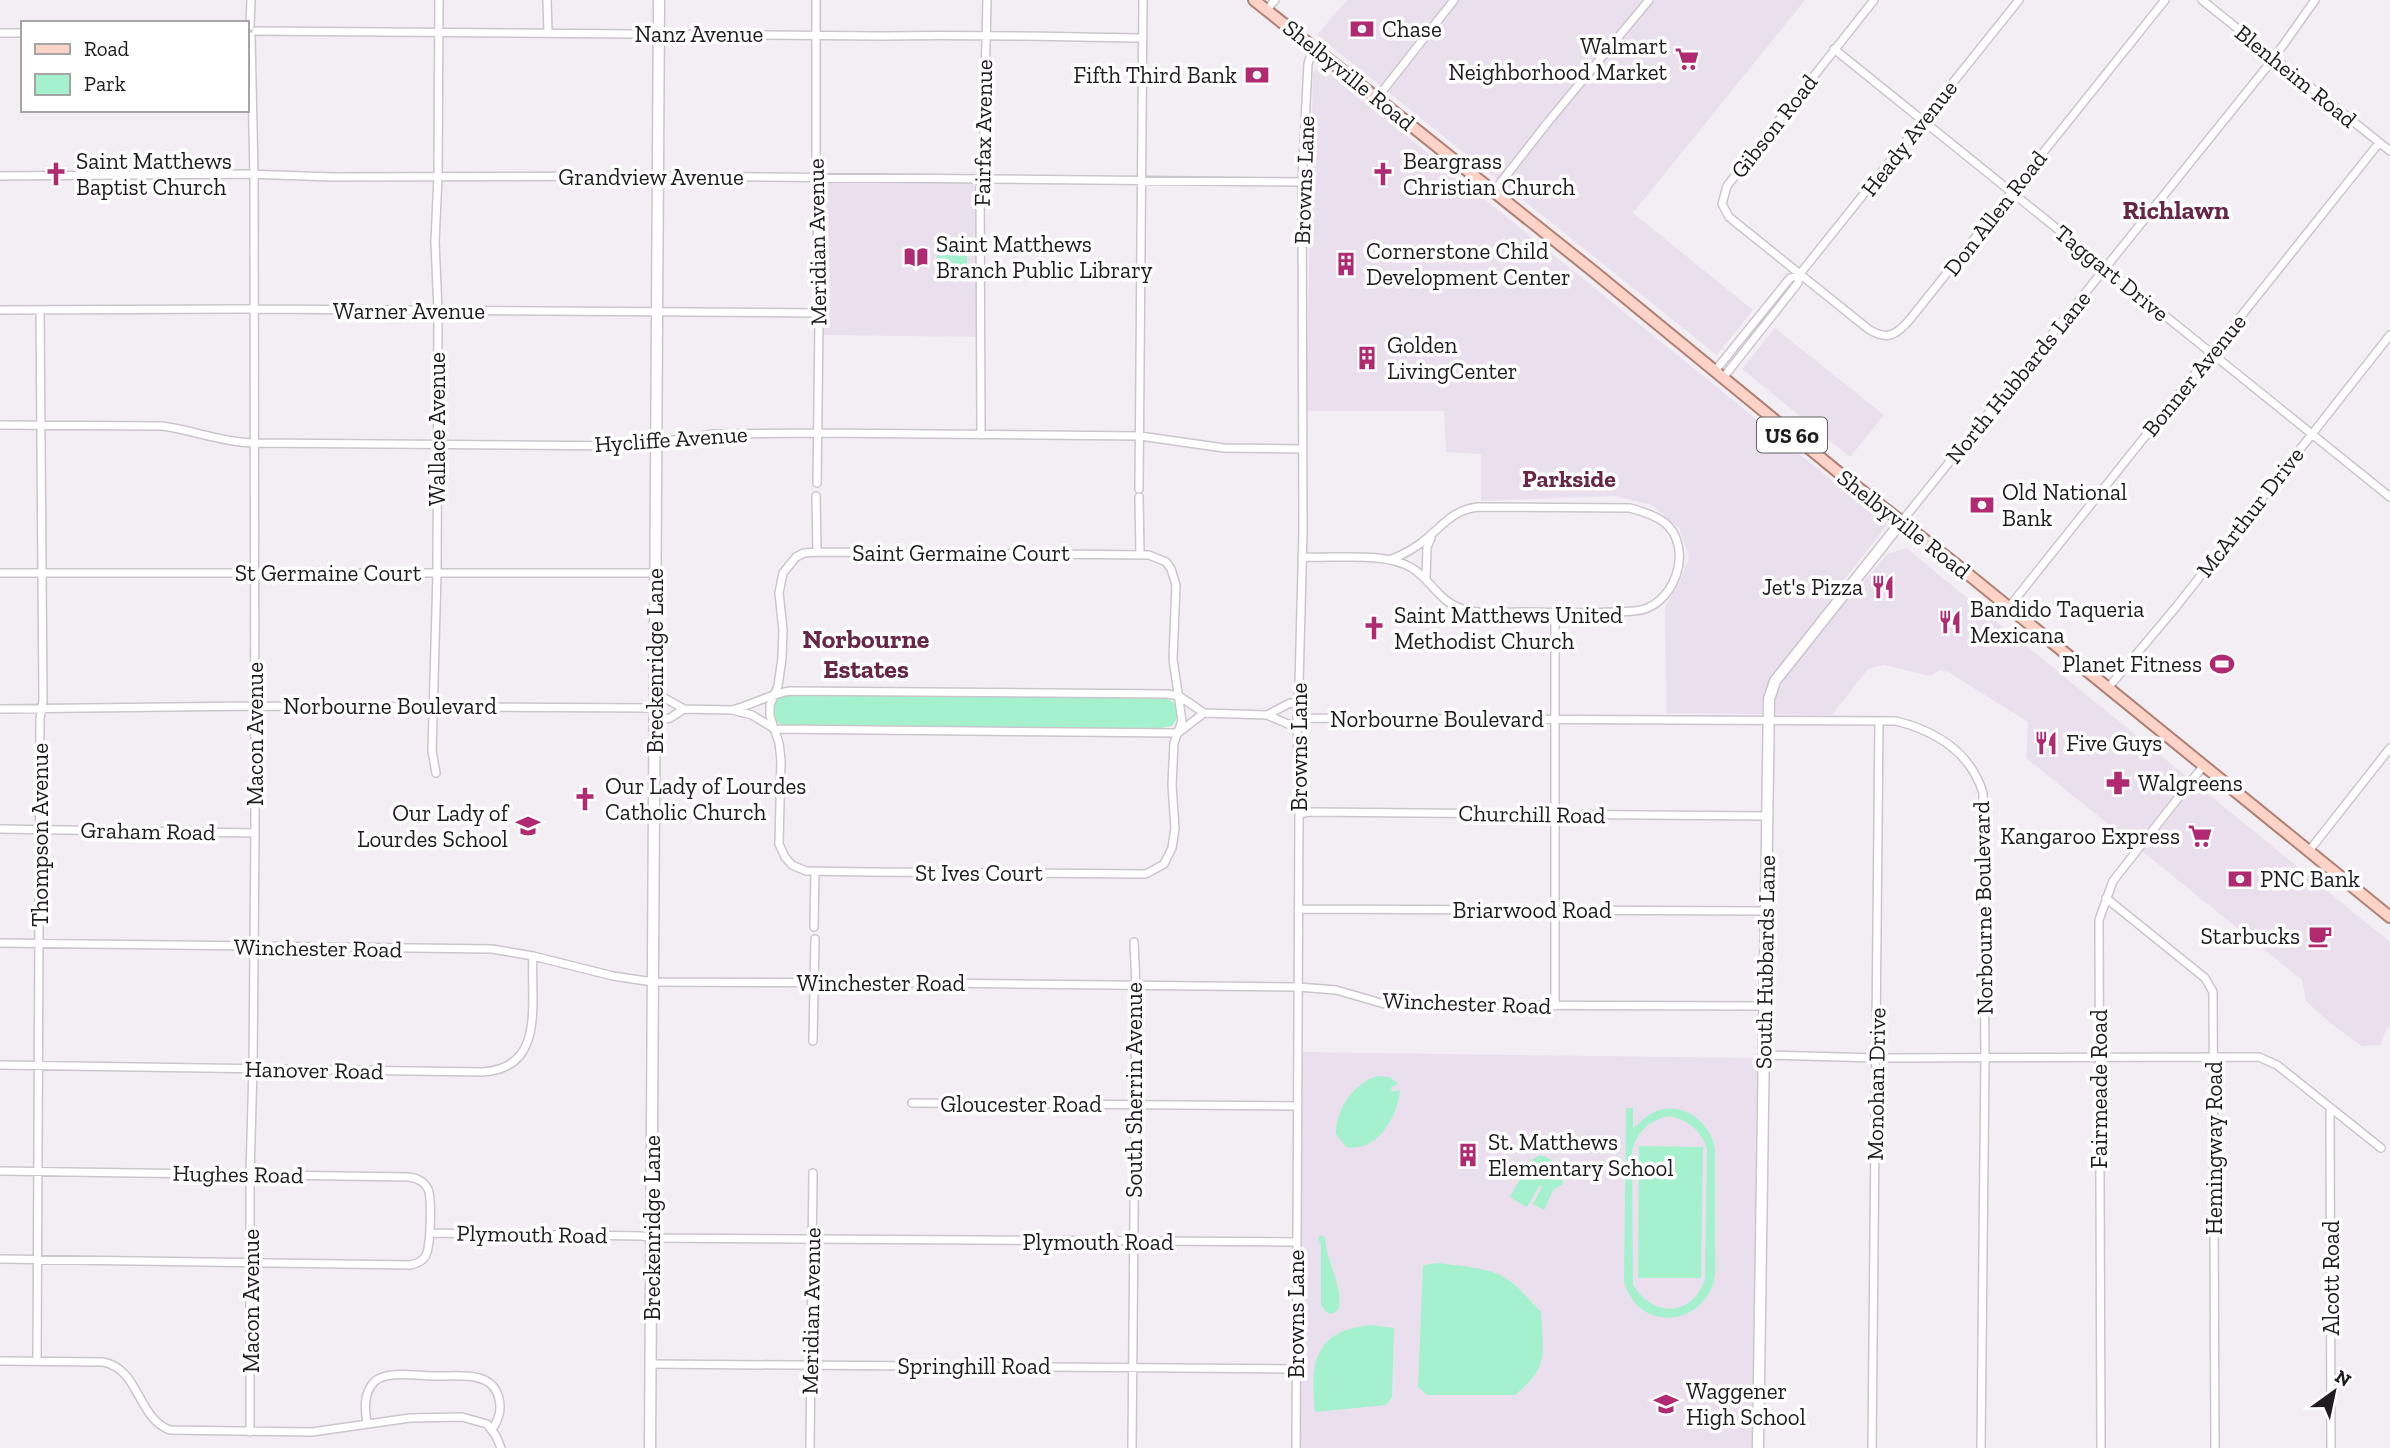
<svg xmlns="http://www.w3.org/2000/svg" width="2390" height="1448" font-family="'Zilla Slab',serif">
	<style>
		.built { fill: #eae0ed }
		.green { fill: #a5f1ce; fill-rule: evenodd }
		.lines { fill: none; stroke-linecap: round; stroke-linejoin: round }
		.street-casing { stroke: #cac6cc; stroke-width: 10 }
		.secondary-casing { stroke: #cac6cc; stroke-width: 13 }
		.primary-casing { stroke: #af8074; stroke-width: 14 }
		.street { stroke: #fff; stroke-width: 7 }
		.secondary { stroke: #fff; stroke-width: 10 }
		.primary { stroke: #fdd3c7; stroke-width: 10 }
		.labels { text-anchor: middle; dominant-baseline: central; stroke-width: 7; stroke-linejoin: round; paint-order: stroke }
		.shield { fill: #fff; stroke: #626162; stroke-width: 2 }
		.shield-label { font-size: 21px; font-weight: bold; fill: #1f1d1f }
		.poi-label { font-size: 23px; fill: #1f1d1f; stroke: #fff; text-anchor: start }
		.street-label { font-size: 23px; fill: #1f1d1f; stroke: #fff }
		.neighbourhood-label { font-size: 24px; font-weight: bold; fill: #662645; stroke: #fff }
		.quarter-label { font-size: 26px; font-weight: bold; fill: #662645; stroke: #fff }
	</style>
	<rect width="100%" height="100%" fill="#f3eef4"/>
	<!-- built -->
	<path class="built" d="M1347,0H1805L1633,213L1753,310L1717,355L1317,35Z
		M1319,65L1887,525L1834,593L1845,603L1887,554L1906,548L2390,942V1029L2387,1028L2380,1045L2362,1046L2330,1023L2306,1001L2302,980L2026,758L2028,722L1948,672L1940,670L1930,676L1884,665L1868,669L1832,715L1666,713L1665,607L1680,582L1689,557L1679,528L1652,505L1614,496L1481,501V454L1446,452L1444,411H1306L1313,74Z
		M827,181L971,182L977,188V337L822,335L821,186Z
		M1775,328L1884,415L1850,457L1742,369Z
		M1302,1052L1757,1058L1754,1448H1299Z"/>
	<!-- green -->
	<path class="green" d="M937,255H967V272H937Z
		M788,694L1162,697L1174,702L1179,715L1172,726L1154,729L784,726L776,721L773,706L780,696Z
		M1377,1076L1390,1077L1398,1084L1391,1087L1392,1092L1400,1090C1398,1116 1377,1153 1346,1147L1336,1134C1336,1109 1353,1084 1377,1076Z
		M1626,1108H1633V1128C1641,1122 1647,1115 1656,1111C1683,1101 1710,1122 1715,1148C1715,1180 1715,1213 1715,1245C1715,1258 1717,1275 1712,1287C1704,1307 1682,1321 1661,1317C1641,1314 1630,1300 1624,1282ZM1670,1116C1689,1121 1701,1130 1707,1149L1705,1280C1691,1317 1654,1318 1633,1285L1632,1151C1637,1131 1651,1119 1670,1116Z
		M1639,1146L1703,1147L1701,1278H1638Z
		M1540,1155C1556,1159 1561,1169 1563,1184L1553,1190L1544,1210L1533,1204L1542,1187L1540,1185L1527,1207L1510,1197L1523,1174L1528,1172L1533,1159Z
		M1321,1235L1325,1238C1326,1262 1343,1284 1339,1309L1332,1314L1326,1312L1321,1305V1245L1318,1238Z
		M1438,1263C1459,1266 1486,1267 1504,1277C1519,1286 1529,1300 1541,1312C1543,1355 1550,1366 1515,1395H1427L1418,1387L1423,1265Z
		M1371,1325L1394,1328L1392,1397L1386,1405L1315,1412C1310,1363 1314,1330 1371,1325Z"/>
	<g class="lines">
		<!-- street casing -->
		<g class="street-casing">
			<path id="street" d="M547,0L548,33
				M816,0V152L819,322L817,483
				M1874,0L1727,186L1722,204L1729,217L1867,328C1887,342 1897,335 1911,318L2165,0
				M2202,0L2390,151
				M1267,10L1275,0
				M250,26L251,0
				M256,31L882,36C969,34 1056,37 1143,38
				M0,33H23
				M1834,49L2390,497
				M1377,98L1454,0
				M0,176L245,174L333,177L658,176L1302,182
				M1494,191L1548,122L1649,0
				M1799,275L2019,0
				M0,310L244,309L818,313
				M1715,371L1790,278L1799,275L1798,283L1723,378
				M0,425L162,426C193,430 220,442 253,443L633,446L714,434L819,433L1140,436L1224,448L1301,449
				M981,435L980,188L983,170L987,0
				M1139,489L1143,0
				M816,496L817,552
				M1139,497L1140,555
				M1902,521L2274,58L2315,0
				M817,552L1149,555L1166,562L1171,569L1176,585L1173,659L1182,721L1174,743L1172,785L1175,828L1172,848L1164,864L1146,874L867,872L806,871L792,865L785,857L779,844L781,760L779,743L770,716V705L778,686L782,658L783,630L779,593L783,573L796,557L804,553Z
				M1302,557C1334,559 1384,551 1412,568C1430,579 1439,601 1460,608C1480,615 1502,612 1523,612C1560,613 1597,614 1634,611C1674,609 1696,548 1664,522C1654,515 1641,511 1630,508L1478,507C1453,510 1444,524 1426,539C1416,548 1404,554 1392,559
				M0,573H655
				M1426,578L1427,547L1431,538
				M2009,607L2379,143
				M2108,688L2176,607L2390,335
				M655,696H661L684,709L732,710L752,715L775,729L1178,733L1204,713
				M0,709L255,706L655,708
				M732,710C752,705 770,694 790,691L1167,694L1179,696L1204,713L1267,715L1288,724L1297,726
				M1267,715L1290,703L1298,704
				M1297,718L1896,721C1936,731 1970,751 1983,793L1985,1058L1981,1448
				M654,721L670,718L684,709
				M436,773L432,751L437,574L438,310L435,242L438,176L439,0
				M1299,814L1309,812L1766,816
				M0,829L255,833
				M2309,851L2390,748
				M2106,898L2205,978L2213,992L2215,1448
				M1298,909L1765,911
				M814,927L815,871
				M0,943L492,949L533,956L613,976L653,982L936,983L1298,987L1336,990L1388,1005L1763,1006
				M1555,1006V613
				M813,1041L815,939
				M1765,1055L1876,1058L2259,1057L2277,1065L2381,1148
				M0,1065L482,1072C547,1069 530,1000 533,956
				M912,1103L1297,1106
				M2330,1108L2331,1448
				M0,1171L409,1177C417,1178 424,1181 428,1189C432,1199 431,1248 425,1257C421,1262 416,1264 410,1265L0,1259
				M430,1233L642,1236L652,1238L1296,1242
				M37,1360L40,719L43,701L40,311
				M0,1361L103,1362C140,1369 137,1418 170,1430L312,1432L410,1418L462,1417L487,1424L496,1436L501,1448
				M651,1364L1296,1369
				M367,1424C365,1410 363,1394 374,1382C386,1370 417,1376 433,1376C456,1377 493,1369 499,1399C502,1411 498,1420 492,1430
				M250,1432V1174L253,1068L255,833L254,175L251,36
				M810,1448L813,1173
				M1132,1448L1136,986L1134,942
				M1296,1448L1299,814L1297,718L1299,684L1303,533L1302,182L1308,64L1310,57L1317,49
				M1872,1448L1879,721
				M2101,1448L2099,920L2113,881L2204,765"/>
		</g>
		<!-- secondary casing -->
		<g class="secondary-casing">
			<path id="secondary" d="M650,1448L659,0
				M1758,1448L1769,699L1775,681L1902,521"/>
		</g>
		<!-- primary casing -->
		<g class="primary-casing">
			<path id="primary" d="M1254,0L1593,271L1838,472L1958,566L2390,917"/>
		</g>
		<!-- street -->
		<use href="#street" class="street"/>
		<!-- secondary -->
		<use href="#secondary" class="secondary"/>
		<!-- primary -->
		<use href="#primary" class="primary"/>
	</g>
	<!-- icons -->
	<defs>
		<g id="bank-bare" transform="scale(1.89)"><path d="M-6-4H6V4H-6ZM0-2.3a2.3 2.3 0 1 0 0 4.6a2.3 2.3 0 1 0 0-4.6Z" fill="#af2a71" stroke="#fff" stroke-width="2.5" paint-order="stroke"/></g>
		<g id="supermarket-bare" transform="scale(1.89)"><path d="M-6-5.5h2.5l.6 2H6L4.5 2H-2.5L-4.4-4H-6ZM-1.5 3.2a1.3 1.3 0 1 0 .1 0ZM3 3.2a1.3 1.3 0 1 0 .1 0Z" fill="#af2a71" stroke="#fff" stroke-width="2.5" paint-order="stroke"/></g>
		<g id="church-bare" transform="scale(1.89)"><path d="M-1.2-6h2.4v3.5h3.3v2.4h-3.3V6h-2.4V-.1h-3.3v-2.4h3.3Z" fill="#af2a71" stroke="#fff" stroke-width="2.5" paint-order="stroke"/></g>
		<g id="library-bare" transform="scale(1.89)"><path d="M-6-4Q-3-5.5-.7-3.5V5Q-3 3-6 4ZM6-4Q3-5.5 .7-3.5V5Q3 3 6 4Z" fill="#af2a71" stroke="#fff" stroke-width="2.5" paint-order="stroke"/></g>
		<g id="building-bare" transform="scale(1.89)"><path d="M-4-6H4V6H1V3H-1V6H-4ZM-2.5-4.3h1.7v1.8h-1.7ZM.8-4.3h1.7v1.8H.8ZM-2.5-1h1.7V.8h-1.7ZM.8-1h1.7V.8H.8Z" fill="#af2a71" stroke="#fff" stroke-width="2.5" paint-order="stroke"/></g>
		<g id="restaurant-bare" transform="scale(1.89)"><path d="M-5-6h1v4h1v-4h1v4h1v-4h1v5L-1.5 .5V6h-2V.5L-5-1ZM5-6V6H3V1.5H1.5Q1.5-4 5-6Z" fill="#af2a71" stroke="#fff" stroke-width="2.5" paint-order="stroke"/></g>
		<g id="stadium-bare" transform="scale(1.89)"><path d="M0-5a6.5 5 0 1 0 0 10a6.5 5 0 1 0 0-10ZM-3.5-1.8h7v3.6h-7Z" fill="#af2a71" stroke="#fff" stroke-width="2.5" paint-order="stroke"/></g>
		<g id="pharmacy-bare" transform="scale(1.89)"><path d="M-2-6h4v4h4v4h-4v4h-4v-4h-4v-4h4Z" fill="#af2a71" stroke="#fff" stroke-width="2.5" paint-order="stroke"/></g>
		<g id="school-bare" transform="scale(1.89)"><path d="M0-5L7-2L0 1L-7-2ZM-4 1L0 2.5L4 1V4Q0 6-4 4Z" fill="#af2a71" stroke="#fff" stroke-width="2.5" paint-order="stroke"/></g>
		<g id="cafe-bare" transform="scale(1.89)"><path d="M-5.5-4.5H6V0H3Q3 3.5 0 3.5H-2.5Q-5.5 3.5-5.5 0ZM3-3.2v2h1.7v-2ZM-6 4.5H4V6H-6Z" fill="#af2a71" stroke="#fff" stroke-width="2.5" paint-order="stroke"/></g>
	</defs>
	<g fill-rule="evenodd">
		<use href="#bank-bare" x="1362" y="29"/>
		<use href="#supermarket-bare" x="1687" y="59"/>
		<use href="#bank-bare" x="1257" y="75"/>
		<use href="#church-bare" x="56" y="174"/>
		<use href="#church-bare" x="1383" y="174"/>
		<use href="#library-bare" x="916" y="257"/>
		<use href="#building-bare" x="1346" y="264"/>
		<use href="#building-bare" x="1367" y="358"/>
		<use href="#bank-bare" x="1982" y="505"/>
		<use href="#restaurant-bare" x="1883" y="587"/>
		<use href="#restaurant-bare" x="1950" y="622"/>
		<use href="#church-bare" x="1374" y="628"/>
		<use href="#stadium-bare" x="2222" y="664"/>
		<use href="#restaurant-bare" x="2046" y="743"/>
		<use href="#pharmacy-bare" x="2118" y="783"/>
		<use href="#church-bare" x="585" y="799"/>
		<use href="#school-bare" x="528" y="826"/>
		<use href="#supermarket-bare" x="2200" y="836"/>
		<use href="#bank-bare" x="2240" y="879"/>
		<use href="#cafe-bare" x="2320" y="936"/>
		<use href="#building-bare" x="1468" y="1155"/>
		<use href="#school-bare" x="1666" y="1404"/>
	</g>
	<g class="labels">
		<!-- shield labels -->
		<rect class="shield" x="1757" y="417.5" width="70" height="35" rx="5"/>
		<g class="shield-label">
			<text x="1792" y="435">US 60</text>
		</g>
		<!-- poi labels -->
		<g class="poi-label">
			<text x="1382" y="29">Chase</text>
			<text x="1667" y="46" text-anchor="end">Walmart<tspan x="1667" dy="26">Neighborhood Market</tspan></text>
			<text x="1237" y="75" text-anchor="end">Fifth Third Bank</text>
			<text x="76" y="161">Saint Matthews<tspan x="76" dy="26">Baptist Church</tspan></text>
			<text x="1403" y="161">Beargrass<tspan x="1403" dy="26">Christian Church</tspan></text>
			<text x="936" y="244">Saint Matthews<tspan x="936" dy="26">Branch Public Library</tspan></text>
			<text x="1366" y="251">Cornerstone Child<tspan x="1366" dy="26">Development Center</tspan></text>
			<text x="1387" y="345">Golden<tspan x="1387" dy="26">LivingCenter</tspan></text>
			<text x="2002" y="492">Old National<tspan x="2002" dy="26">Bank</tspan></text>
			<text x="1863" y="587" text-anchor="end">Jet's Pizza</text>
			<text x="1970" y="609">Bandido Taqueria<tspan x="1970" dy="26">Mexicana</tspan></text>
			<text x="1394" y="615">Saint Matthews United<tspan x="1394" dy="26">Methodist Church</tspan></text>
			<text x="2202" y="664" text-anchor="end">Planet Fitness</text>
			<text x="2066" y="743">Five Guys</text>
			<text x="2138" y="783">Walgreens</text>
			<text x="605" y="786">Our Lady of Lourdes<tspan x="605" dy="26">Catholic Church</tspan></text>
			<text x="508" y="813" text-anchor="end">Our Lady of<tspan x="508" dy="26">Lourdes School</tspan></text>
			<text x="2180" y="836" text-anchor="end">Kangaroo Express</text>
			<text x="2260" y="879">PNC Bank</text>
			<text x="2300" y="936" text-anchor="end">Starbucks</text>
			<text x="1488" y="1142">St. Matthews<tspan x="1488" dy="26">Elementary School</tspan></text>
			<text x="1686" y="1391">Waggener<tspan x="1686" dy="26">High School</tspan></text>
		</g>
		<!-- street labels -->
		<g class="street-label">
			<text x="699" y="34">Nanz Avenue</text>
			<text transform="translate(1349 75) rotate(39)">Shelbyville Road</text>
			<text transform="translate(2296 76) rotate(39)">Blenheim Road</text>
			<text transform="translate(1774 126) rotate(-52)">Gibson Road</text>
			<text transform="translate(983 133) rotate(-89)">Fairfax Avenue</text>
			<text transform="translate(1909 138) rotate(-52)">Heady Avenue</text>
			<text x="651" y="177">Grandview Avenue</text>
			<text transform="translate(1304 180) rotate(-88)">Browns Lane</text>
			<text transform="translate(1995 213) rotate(-52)">Don Allen Road</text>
			<text transform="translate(817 242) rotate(-91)">Meridian Avenue</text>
			<text transform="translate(2112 273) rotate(39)">Taggart Drive</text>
			<text x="409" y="311">Warner Avenue</text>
			<text transform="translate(2194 375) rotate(-51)">Bonner Avenue</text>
			<text transform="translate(2018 377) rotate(-51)">North Hubbards Lane</text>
			<text transform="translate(437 429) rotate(-90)">Wallace Avenue</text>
			<text transform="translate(671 439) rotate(-4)">Hycliffe Avenue</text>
			<text transform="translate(2250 512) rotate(-52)">McArthur Drive</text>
			<text transform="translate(1904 524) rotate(38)">Shelbyville Road</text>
			<text x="961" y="553">Saint Germaine Court</text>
			<text x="328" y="573">St Germaine Court</text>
			<text transform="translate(655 661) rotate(-90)">Breckenridge Lane</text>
			<text x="390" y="706">Norbourne Boulevard</text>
			<text x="1437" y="719">Norbourne Boulevard</text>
			<text transform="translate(255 734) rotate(-90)">Macon Avenue</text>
			<text transform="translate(1299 747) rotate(-90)">Browns Lane</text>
			<text transform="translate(1532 814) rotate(1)">Churchill Road</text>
			<text transform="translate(148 831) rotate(1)">Graham Road</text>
			<text transform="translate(40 835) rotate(-90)">Thompson Avenue</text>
			<text x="979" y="873">St Ives Court</text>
			<text transform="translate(1983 908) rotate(-91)">Norbourne Boulevard</text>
			<text x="1532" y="910">Briarwood Road</text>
			<text transform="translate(318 948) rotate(1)">Winchester Road</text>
			<text transform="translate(1765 962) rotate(-89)">South Hubbards Lane</text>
			<text x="881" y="983">Winchester Road</text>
			<text transform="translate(1467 1003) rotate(2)">Winchester Road</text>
			<text transform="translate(314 1070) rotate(1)">Hanover Road</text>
			<text transform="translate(1876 1084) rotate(-89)">Monohan Drive</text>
			<text transform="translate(2099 1089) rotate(-90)">Fairmeade Road</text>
			<text transform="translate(1134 1090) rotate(-90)">South Sherrin Avenue</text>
			<text x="1021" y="1104">Gloucester Road</text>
			<text transform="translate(2214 1148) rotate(-90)">Hemingway Road</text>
			<text transform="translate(238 1174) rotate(1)">Hughes Road</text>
			<text transform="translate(652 1228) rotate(-90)">Breckenridge Lane</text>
			<text transform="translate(532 1234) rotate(1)">Plymouth Road</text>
			<text x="1098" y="1242">Plymouth Road</text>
			<text transform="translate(2331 1278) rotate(-90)">Alcott Road</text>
			<text transform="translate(251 1301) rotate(-90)">Macon Avenue</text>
			<text transform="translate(811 1311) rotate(-89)">Meridian Avenue</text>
			<text transform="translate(1296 1314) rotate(-90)">Browns Lane</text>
			<text x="974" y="1366">Springhill Road</text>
		</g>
		<!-- neighbourhood labels -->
		<g class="neighbourhood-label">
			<text x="1569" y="478">Parkside</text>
		</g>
		<!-- quarter labels -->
		<g class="quarter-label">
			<text x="2176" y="210">Richlawn</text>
			<text x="866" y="639">Norbourne<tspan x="866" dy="30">Estates</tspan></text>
		</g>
	</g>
	<!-- legend -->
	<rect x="21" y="21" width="228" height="91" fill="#ffffff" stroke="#a5a5a5" stroke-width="2"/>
	<rect x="35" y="44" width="35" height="10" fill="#fdd3c7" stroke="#a5a5a5" stroke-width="2"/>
	<text x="84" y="56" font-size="21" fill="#1f1d1f">Road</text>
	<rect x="35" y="74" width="35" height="21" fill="#a5f1ce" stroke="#a5a5a5" stroke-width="2"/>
	<text x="84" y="91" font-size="21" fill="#1f1d1f">Park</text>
	<!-- north arrow -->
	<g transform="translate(2334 1392) rotate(33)" stroke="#ffffff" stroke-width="5" paint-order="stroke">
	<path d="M0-5L12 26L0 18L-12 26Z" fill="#1f1d1f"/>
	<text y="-10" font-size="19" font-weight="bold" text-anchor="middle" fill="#1f1d1f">N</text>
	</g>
</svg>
